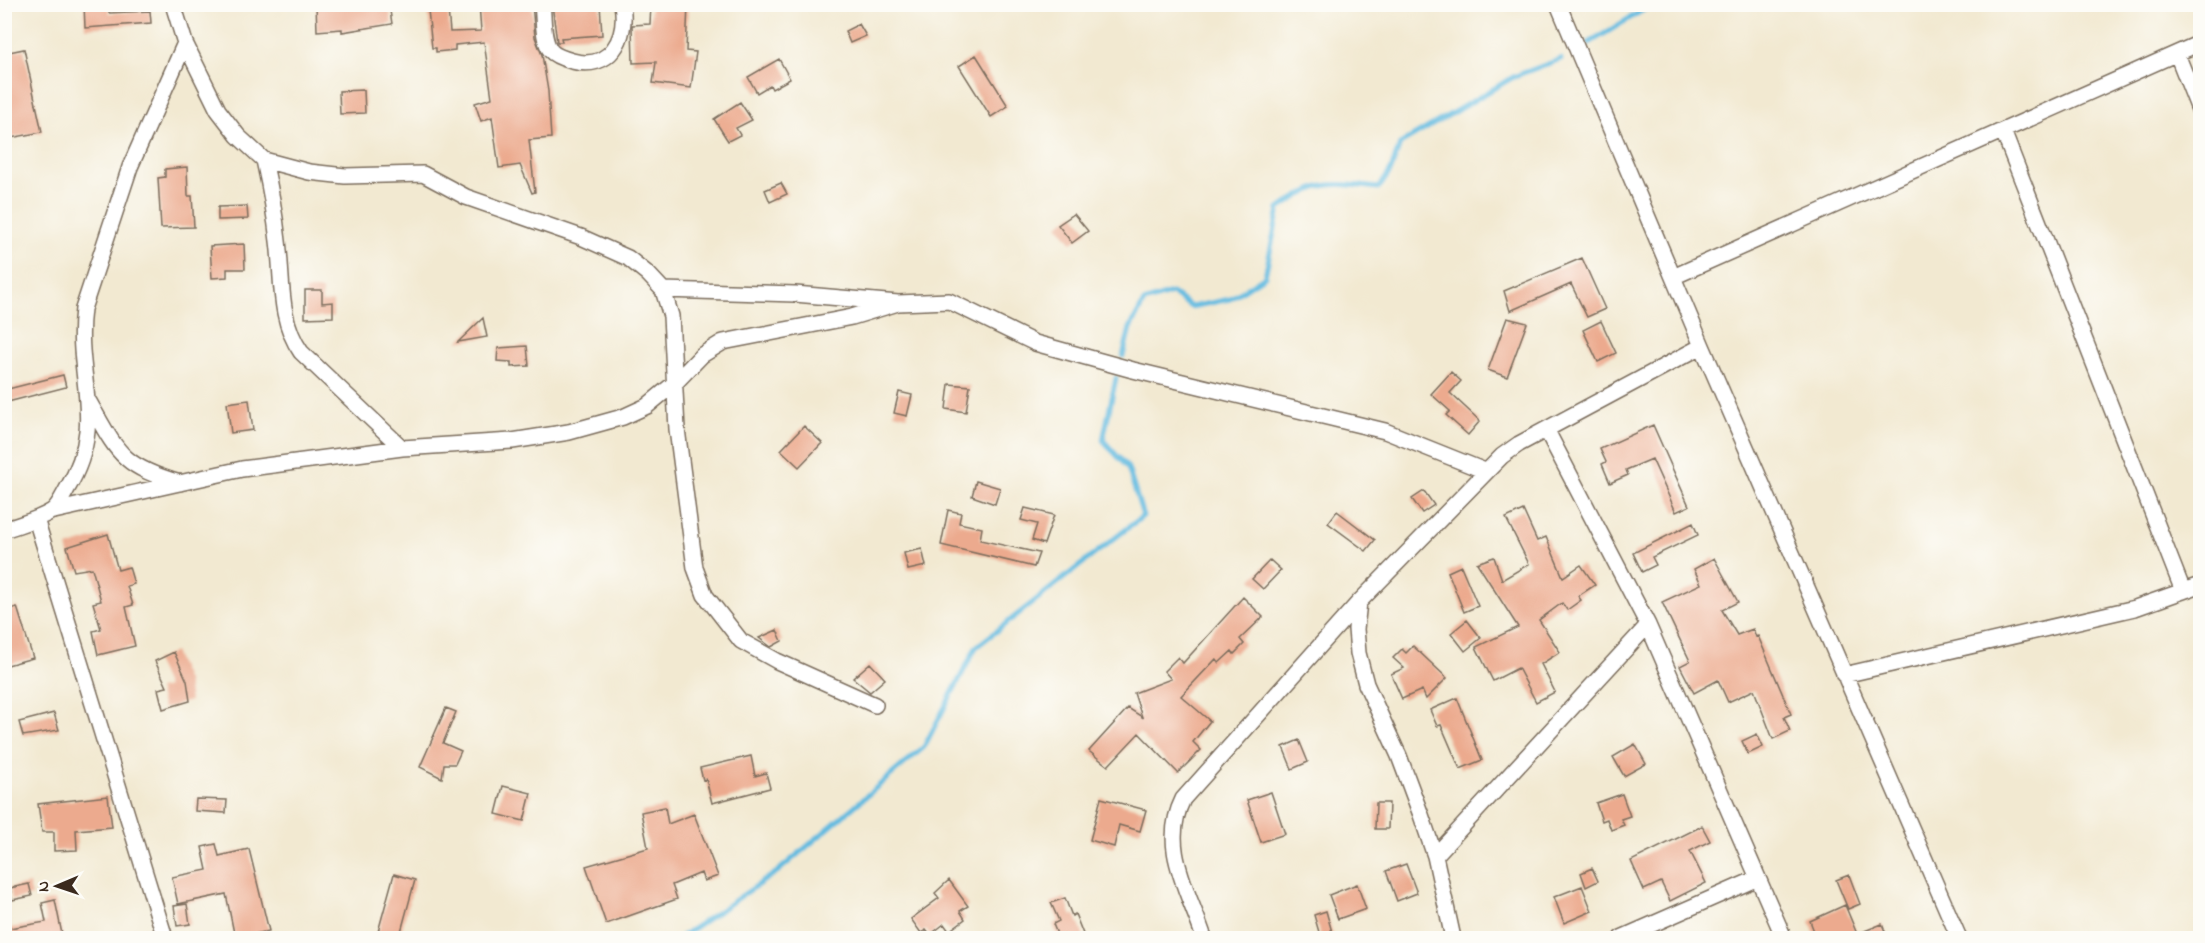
<svg xmlns="http://www.w3.org/2000/svg" width="2205" height="943" font-family="'Indie Flower',sans-serif">
	<style>
		.lines { fill: none; stroke-linecap: round; stroke-linejoin: round }
		.stream { stroke: #63bbe0; stroke-width: 5 }
		.building { fill: #ecaa8e }
		.minor-casing { stroke: #7b6d5d; stroke-width: 18 }
		.minor { stroke: #fff; stroke-width: 15 }
	</style>
	<rect width="100%" height="100%" fill="#fdfcf7"/>
	<filter id="ink" filterUnits="userSpaceOnUse"><feTurbulence type="fractalNoise" baseFrequency=".0167" numOctaves="2"/><feDisplacementMap in="SourceGraphic" scale="12" xChannelSelector="R" yChannelSelector="G"/><feConvolveMatrix kernelMatrix="1 2 1 2 8 2 1 2 1" color-interpolation-filters="sRGB"/></filter>
	<filter id="wash" filterUnits="userSpaceOnUse"><feTurbulence type="fractalNoise" baseFrequency=".008" numOctaves="4" result="noise"/><feDisplacementMap in="SourceGraphic" scale="24" xChannelSelector="R" yChannelSelector="G"/><feGaussianBlur stdDeviation="1.35" result="paint"/><feColorMatrix in="noise" values="0 0 0 0 0 0 0 0 0 0 0 0 0 0 0 0 0 1.4 0 .05"/><feComposite in="paint" operator="in"/></filter>
	<g filter="url(#wash)">
		<rect width="100%" height="100%" fill="#f2e9d1"/>
		<g class="lines">
			<!-- stream -->
			<path class="stream" d="M1589,43L1653,4
				M1123,356L1130,328L1144,302L1172,293L1191,307L1230,299L1265,276L1279,209C1322,179 1329,183 1379,188L1391,170L1400,144L1515,76L1561,59
				M679,938L777,872L924,747L976,647L1143,516L1128,468L1103,440L1116,378"/>
		</g>
		<g id="blocks">
			<!-- building -->
			<path class="building" d="M84,4H109V13L150,11L151,23L85,28Z
				M316,4H389L392,24L342,32V29L317,31Z
				M479,4H532L535,37L542,55L548,91L551,138L529,140L535,192L532,193L520,165L499,168L492,117L481,121L475,103L492,98L484,42L455,45V50L436,52V48H432L428,10L448,9L450,32L481,31Z
				M552,4H600L602,35L561,38L562,42H557Z
				M651,4H688L686,51L696,52L691,88L653,83L656,62L633,63L632,25L650,24Z
				M859,24L866,36L850,43L845,31Z
				M24,49L42,132L11,138L4,111V53Z
				M976,55L1008,106L991,117L959,66Z
				M779,59L790,79L772,89L770,85L757,93L748,77Z
				M364,90L365,113L340,114L339,91Z
				M740,102L752,120L736,128L740,135L728,141L714,119Z
				M187,167L188,196H192L194,227L161,228L158,178L165,177V169Z
				M781,183L787,194L770,202L765,190Z
				M247,206L248,219L218,220V207Z
				M1074,214L1088,231L1072,243L1058,225Z
				M244,244L245,269H227V277L212,278L210,246Z
				M1582,258L1605,309L1587,317L1571,284L1510,311L1504,291Z
				M305,290H322V303L333,302V317L305,318Z
				M483,318L487,337L458,342Z
				M1507,318L1527,323L1507,377L1488,370Z
				M1601,321L1616,353L1598,362L1583,330Z
				M527,346L529,366L511,367V362L497,361L498,348Z
				M1451,372L1461,381L1450,393L1480,421L1468,435L1446,415L1450,411L1431,394Z
				M63,375L66,387L4,403V390Z
				M949,384L970,386L966,412L946,409Z
				M899,392L912,395L907,416L894,413Z
				M249,400L253,430L231,433L227,403Z
				M1653,425L1689,506L1676,512L1652,459L1626,470L1628,475L1610,483L1602,464L1606,462L1600,449Z
				M804,426L822,443L799,467L781,450Z
				M976,481L1000,488L995,504L972,496Z
				M1424,491L1434,505L1422,513L1412,499Z
				M1025,508L1054,515L1044,544L1032,540L1037,524L1021,520Z
				M948,510L961,513L959,523L982,528L980,540L1039,553L1034,567L941,545Z
				M1523,510L1537,541L1546,537L1563,577L1581,565L1595,585L1578,596L1581,600L1567,610L1562,603L1539,620L1560,652L1541,664L1555,692L1536,702L1518,668L1493,681L1476,647L1518,627L1477,563L1494,557L1502,580L1529,564L1506,518Z
				M1337,511L1375,540L1366,551L1328,523Z
				M1693,523L1698,535L1652,557L1656,565L1642,572L1633,553Z
				M108,534L118,570L129,567L134,584L127,586L133,605L126,607L135,646L98,655L93,631L101,629L93,603L101,601L92,568L74,571L67,547Z
				M922,549L926,566L908,570L904,553Z
				M1714,558L1738,602L1722,610L1737,635L1753,629L1756,637L1758,636L1791,714L1784,717L1790,731L1773,739L1754,690L1728,702L1718,680L1694,693L1680,666L1690,661L1662,602L1701,584L1694,569Z
				M1270,560L1281,570L1263,589L1252,579Z
				M1461,566L1478,606L1464,612L1448,572Z
				M1243,597L1263,617L1240,639L1244,644L1234,654L1232,651L1219,663L1216,659L1181,696L1210,721L1193,742L1201,750L1178,773L1139,733L1108,766L1090,752L1089,751L1128,708L1142,717L1134,693L1171,679L1164,671L1178,657L1183,663Z
				M17,607L33,658L4,666V611Z
				M1467,620L1481,638L1465,651L1451,633Z
				M777,630L782,641L771,647L759,638Z
				M1413,646L1447,678L1426,699L1422,690L1402,699L1391,674L1404,668L1393,658L1402,649L1406,653Z
				M174,652L187,681L190,701L163,709L158,689L167,687L155,661Z
				M870,663L885,679L870,692L853,678Z
				M1457,698L1482,760L1460,769L1441,725L1437,726L1430,710Z
				M446,708L456,712L443,743L461,751L455,764H444L442,778L420,767Z
				M54,713L59,730L23,736L19,722Z
				M1757,734L1763,747L1748,754L1742,741Z
				M1299,740L1308,762L1292,769L1283,747Z
				M1635,744L1646,764L1624,776L1613,757Z
				M751,756L755,776L766,773L770,788L712,803L706,779L703,780L700,768Z
				M503,786L531,793L524,821L496,814Z
				M1271,792L1285,834L1261,842L1247,800Z
				M1622,794L1630,816L1621,819L1624,825L1611,830L1607,819L1602,821L1596,803Z
				M108,796L112,827L76,830L77,850L54,851V832H42L38,804Z
				M1101,798L1146,810L1140,831L1119,825L1114,847L1090,840Z
				M196,799L227,800L226,813L195,811Z
				M1376,803H1389L1388,829H1375Z
				M665,807L668,824L694,814L718,876L704,881L701,873L672,885L677,899L606,924L586,866L648,848L641,812Z
				M1702,826L1710,841L1690,851L1706,883L1670,901L1661,882L1644,890L1631,861Z
				M216,844L219,856L249,849L269,931L235,938L226,894L178,904L172,877L207,870L202,847Z
				M1406,864L1417,893L1397,901L1386,871Z
				M1592,868L1598,881L1586,887L1581,873Z
				M394,874L415,880L399,939H376Z
				M1849,875L1860,904L1848,909L1836,880Z
				M949,880L968,906L960,911L965,919L949,931L944,924L930,935L926,930L921,933L911,919L939,898L935,893Z
				M29,884L32,896L12,900L10,888Z
				M1357,884L1366,909L1338,919L1329,895Z
				M1582,886L1592,911L1564,923L1554,897Z
				M1065,898L1072,916L1075,914L1085,939H1059L1053,924L1059,921L1051,903Z
				M55,900L63,939H4V929L46,922L42,903Z
				M187,904L190,924L177,926L174,906Z
				M1845,905L1857,934L1882,924L1888,939H1817L1810,921Z
				M1326,911L1334,939H1321L1314,915Z"/>
		</g>
	</g>
	<g filter="url(#ink)">
		<use href="#blocks" fill-opacity="0" stroke="#7b6d5d" stroke-width="1.5"/>
		<g class="lines">
			<!-- minor casing -->
			<g class="minor-casing">
				<path id="minor" d="M173,4L185,43L218,110L238,136L264,160L309,172L345,176L423,174L466,197L581,237L628,258L648,274L663,290L671,316L677,429L695,568L705,595L741,641L777,661L875,705
					M542,4C544,18 542,40 551,51C555,56 565,59 572,61C610,71 628,39 622,4
					M1558,4L1702,346L1959,938
					M2177,54L2200,112
					M2003,131L2183,591
					M264,160C270,187 275,214 278,241C283,280 278,319 301,352L402,448
					M1673,277L2200,43
					M663,290L795,294L898,303L949,301L1035,343L1133,370L1385,431L1485,471
					M89,402C118,453 121,466 180,483
					M1547,431L1648,625L1784,938
					M54,511L242,469L402,448L512,441L569,432L623,417L647,406L676,382L702,355L723,342L852,317L898,303
					M36,519L165,938
					M4,530C20,524 38,520 52,511C58,507 63,496 67,489C108,421 74,377 83,309L130,167L185,43
					M1359,602L1356,629L1358,653L1366,684L1399,756L1421,815L1435,856L1453,938
					M1844,675L2135,608L2200,585
					M1435,856L1648,625
					M1204,938C1189,891 1159,847 1183,799L1359,602L1502,456L1519,444L1702,346
					M1621,938L1758,878"/>
			</g>
			<!-- minor -->
			<use href="#minor" class="minor"/>
		</g>
	</g>
	<!-- margin -->
	<rect width="2205" height="943" fill="none" stroke="#fdfcf7" stroke-width="24"/>
	<!-- north arrow -->
	<g transform="translate(57 886) rotate(268)" stroke="#fdfcf7" stroke-width="4.5" paint-order="stroke">
	<path d="M0-4.5L10 22L0 15L-10 22Z" fill="#3b2a1e"/>
	<text y="-9" font-size="16" font-weight="bold" text-anchor="middle" fill="#3b2a1e">N</text>
	</g>
</svg>
